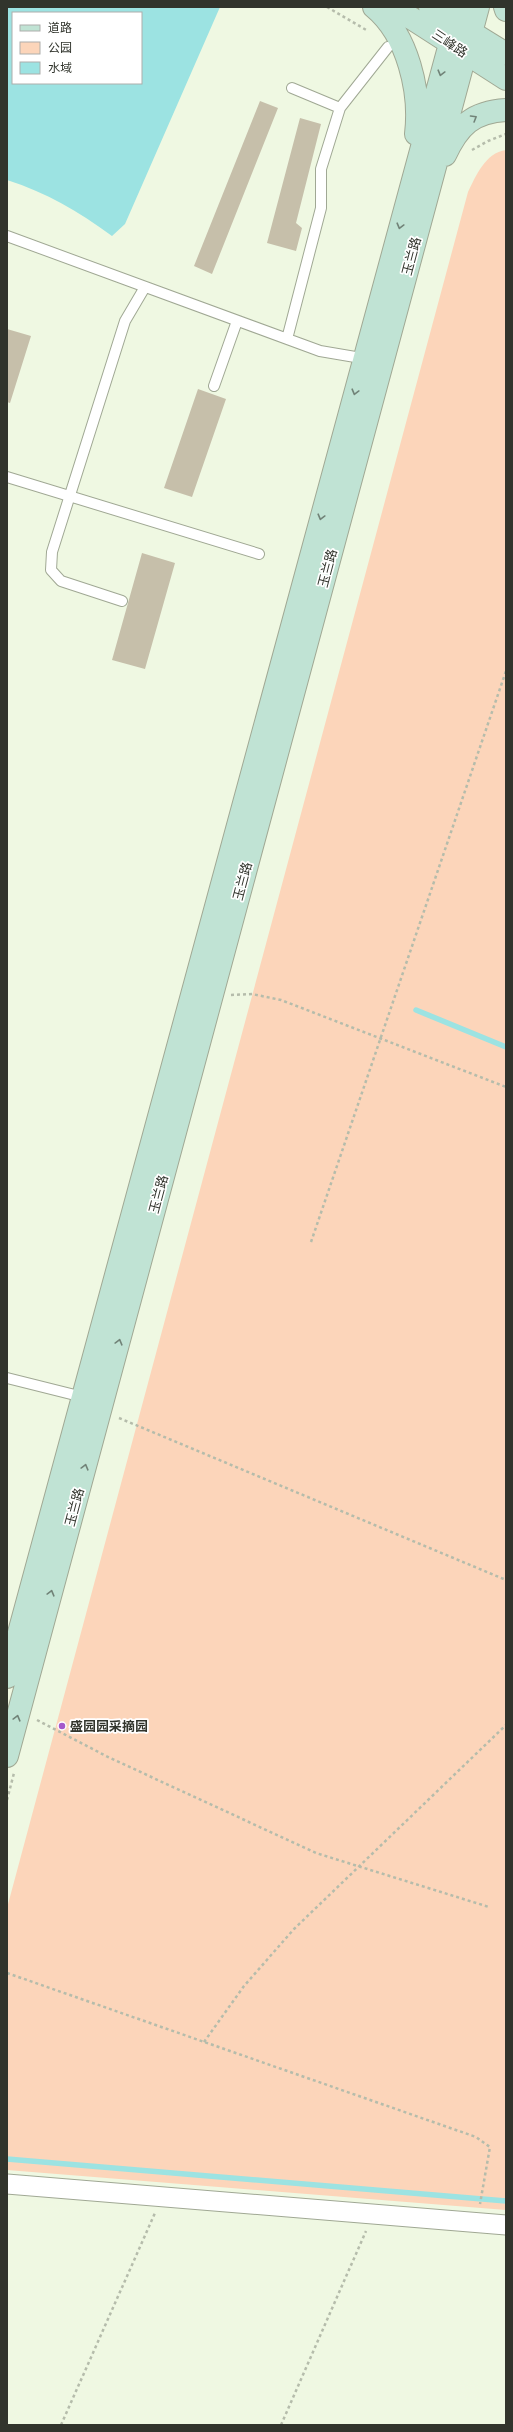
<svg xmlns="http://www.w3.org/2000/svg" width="513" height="2432" font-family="Inter,'Noto Sans SC',sans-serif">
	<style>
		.green { fill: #fcd5ba }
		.water { fill: #9ce3e2; fill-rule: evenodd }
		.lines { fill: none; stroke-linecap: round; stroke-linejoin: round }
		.stream { stroke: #9ce3e2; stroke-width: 5.5 }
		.building { fill: #c6bfaa }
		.lane-casing { stroke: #a0a894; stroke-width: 12 }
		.street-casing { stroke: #a0a894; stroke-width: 21 }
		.secondary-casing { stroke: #a0a894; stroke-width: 24 }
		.path { stroke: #b5bcab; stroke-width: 2.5; stroke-dasharray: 3 3; stroke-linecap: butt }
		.lane { stroke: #fff; stroke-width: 10 }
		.street { stroke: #fff; stroke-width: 19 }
		.secondary { stroke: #c0e3d4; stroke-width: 22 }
		.oneway { stroke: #718378 }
		.poi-dot { fill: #a558cb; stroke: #fff; stroke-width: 1.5 }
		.labels { text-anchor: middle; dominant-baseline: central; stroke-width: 3.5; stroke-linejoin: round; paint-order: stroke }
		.street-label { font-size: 13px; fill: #31342c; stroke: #fff }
		.poi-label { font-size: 13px; font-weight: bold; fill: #31342c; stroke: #fff; text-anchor: start }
	</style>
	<rect width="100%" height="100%" fill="#eff8e2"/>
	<!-- green -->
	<path class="green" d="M506,150V2210L7,2170V1908L468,192C476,176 485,153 506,150Z"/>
	<!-- water -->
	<path class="water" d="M7,7H220L125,224L112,236C78,211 47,193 7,180ZM13,13H141V83H13Z"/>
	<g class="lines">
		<!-- stream -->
		<path class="stream" d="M416,1010L506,1047
			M7,2159L506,2201"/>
	</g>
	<!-- building -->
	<path class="building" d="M260,101L278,108L212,274L194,266Z
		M300,118L321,124L296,223L302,228L296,251L267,243Z
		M7,329L31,336L10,403L7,402Z
		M198,389L226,399L192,497L164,488Z
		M142,553L175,563L145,669L112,660Z"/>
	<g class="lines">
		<!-- lane casing -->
		<g class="lane-casing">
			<path id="lane" d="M292,88L340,108
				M7,236L320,351L367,359
				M287,339L321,208V169L340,108L388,47
				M214,386L237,321
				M7,477L259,554
				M122,601L61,581L51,570L52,552L125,321L145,287
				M7,1378L75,1395L81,1402"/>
		</g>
		<!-- street casing -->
		<g class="street-casing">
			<path id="street" d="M7,2184L506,2225"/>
		</g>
		<!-- secondary casing -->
		<g class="secondary-casing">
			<path id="secondary" d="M374,7C408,35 421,92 416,134
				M394,7L506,79
				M430,7L506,54
				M505,7L506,10
				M445,155C459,125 473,112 506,110
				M7,1677L460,7
				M7,1756L478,7"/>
		</g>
		<!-- path -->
		<path class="path" d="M327,7L368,31
			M472,150L488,141L506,134
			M231,995L252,994L281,1000L506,1087
			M311,1242L506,671
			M119,1418L506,1580
			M37,1720L108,1757L316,1853L489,1907
			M7,1800L14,1773
			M7,1973L476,2137L490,2147L480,2204
			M204,2042L244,1986L294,1929L506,1725
			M61,2425L155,2213
			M281,2425L366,2231"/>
		<!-- lane -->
		<use href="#lane" class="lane"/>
		<!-- street -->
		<use href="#street" class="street"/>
		<!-- secondary -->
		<use href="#secondary" class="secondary"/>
	</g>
	<!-- one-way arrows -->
	<defs><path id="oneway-chevron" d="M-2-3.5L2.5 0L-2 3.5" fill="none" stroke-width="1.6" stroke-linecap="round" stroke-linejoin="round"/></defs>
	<g class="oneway">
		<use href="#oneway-chevron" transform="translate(441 73) rotate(105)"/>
		<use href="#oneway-chevron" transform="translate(474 118) rotate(-31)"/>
		<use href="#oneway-chevron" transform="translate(400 226) rotate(105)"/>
		<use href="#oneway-chevron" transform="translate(355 392) rotate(105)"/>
		<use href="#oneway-chevron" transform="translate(321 517) rotate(105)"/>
		<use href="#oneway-chevron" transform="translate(119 1342) rotate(-75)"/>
		<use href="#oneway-chevron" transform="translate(85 1467) rotate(-75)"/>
		<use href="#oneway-chevron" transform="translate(51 1593) rotate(-75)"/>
		<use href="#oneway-chevron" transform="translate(17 1718) rotate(-75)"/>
	</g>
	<!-- markers -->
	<circle class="poi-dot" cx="62" cy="1726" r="4"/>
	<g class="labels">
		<!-- street labels -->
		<g class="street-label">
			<text transform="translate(450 43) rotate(33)">三峰路</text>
			<text transform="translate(411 256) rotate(-75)">玉兰路</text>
			<text transform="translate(327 568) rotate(-75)">玉兰路</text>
			<text transform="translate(242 881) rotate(-75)">玉兰路</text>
			<text transform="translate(158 1194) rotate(-75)">玉兰路</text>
			<text transform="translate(74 1507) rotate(-75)">玉兰路</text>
		</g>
		<!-- poi labels -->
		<g class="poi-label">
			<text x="70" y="1726">盛园园采摘园</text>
		</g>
	</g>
	<!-- border -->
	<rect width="513" height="2432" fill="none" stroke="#31342c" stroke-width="16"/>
	<!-- legend -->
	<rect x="12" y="12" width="130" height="72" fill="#ffffff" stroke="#adaeab"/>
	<rect x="20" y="25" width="20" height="6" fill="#c0e3d4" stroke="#adaeab"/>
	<text x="48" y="32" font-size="12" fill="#31342c">道路</text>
	<rect x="20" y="42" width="20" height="12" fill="#fcd5ba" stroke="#adaeab"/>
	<text x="48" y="52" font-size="12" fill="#31342c">公园</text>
	<rect x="20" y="62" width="20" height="12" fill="#9ce3e2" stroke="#adaeab"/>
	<text x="48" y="72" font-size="12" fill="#31342c">水域</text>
</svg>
